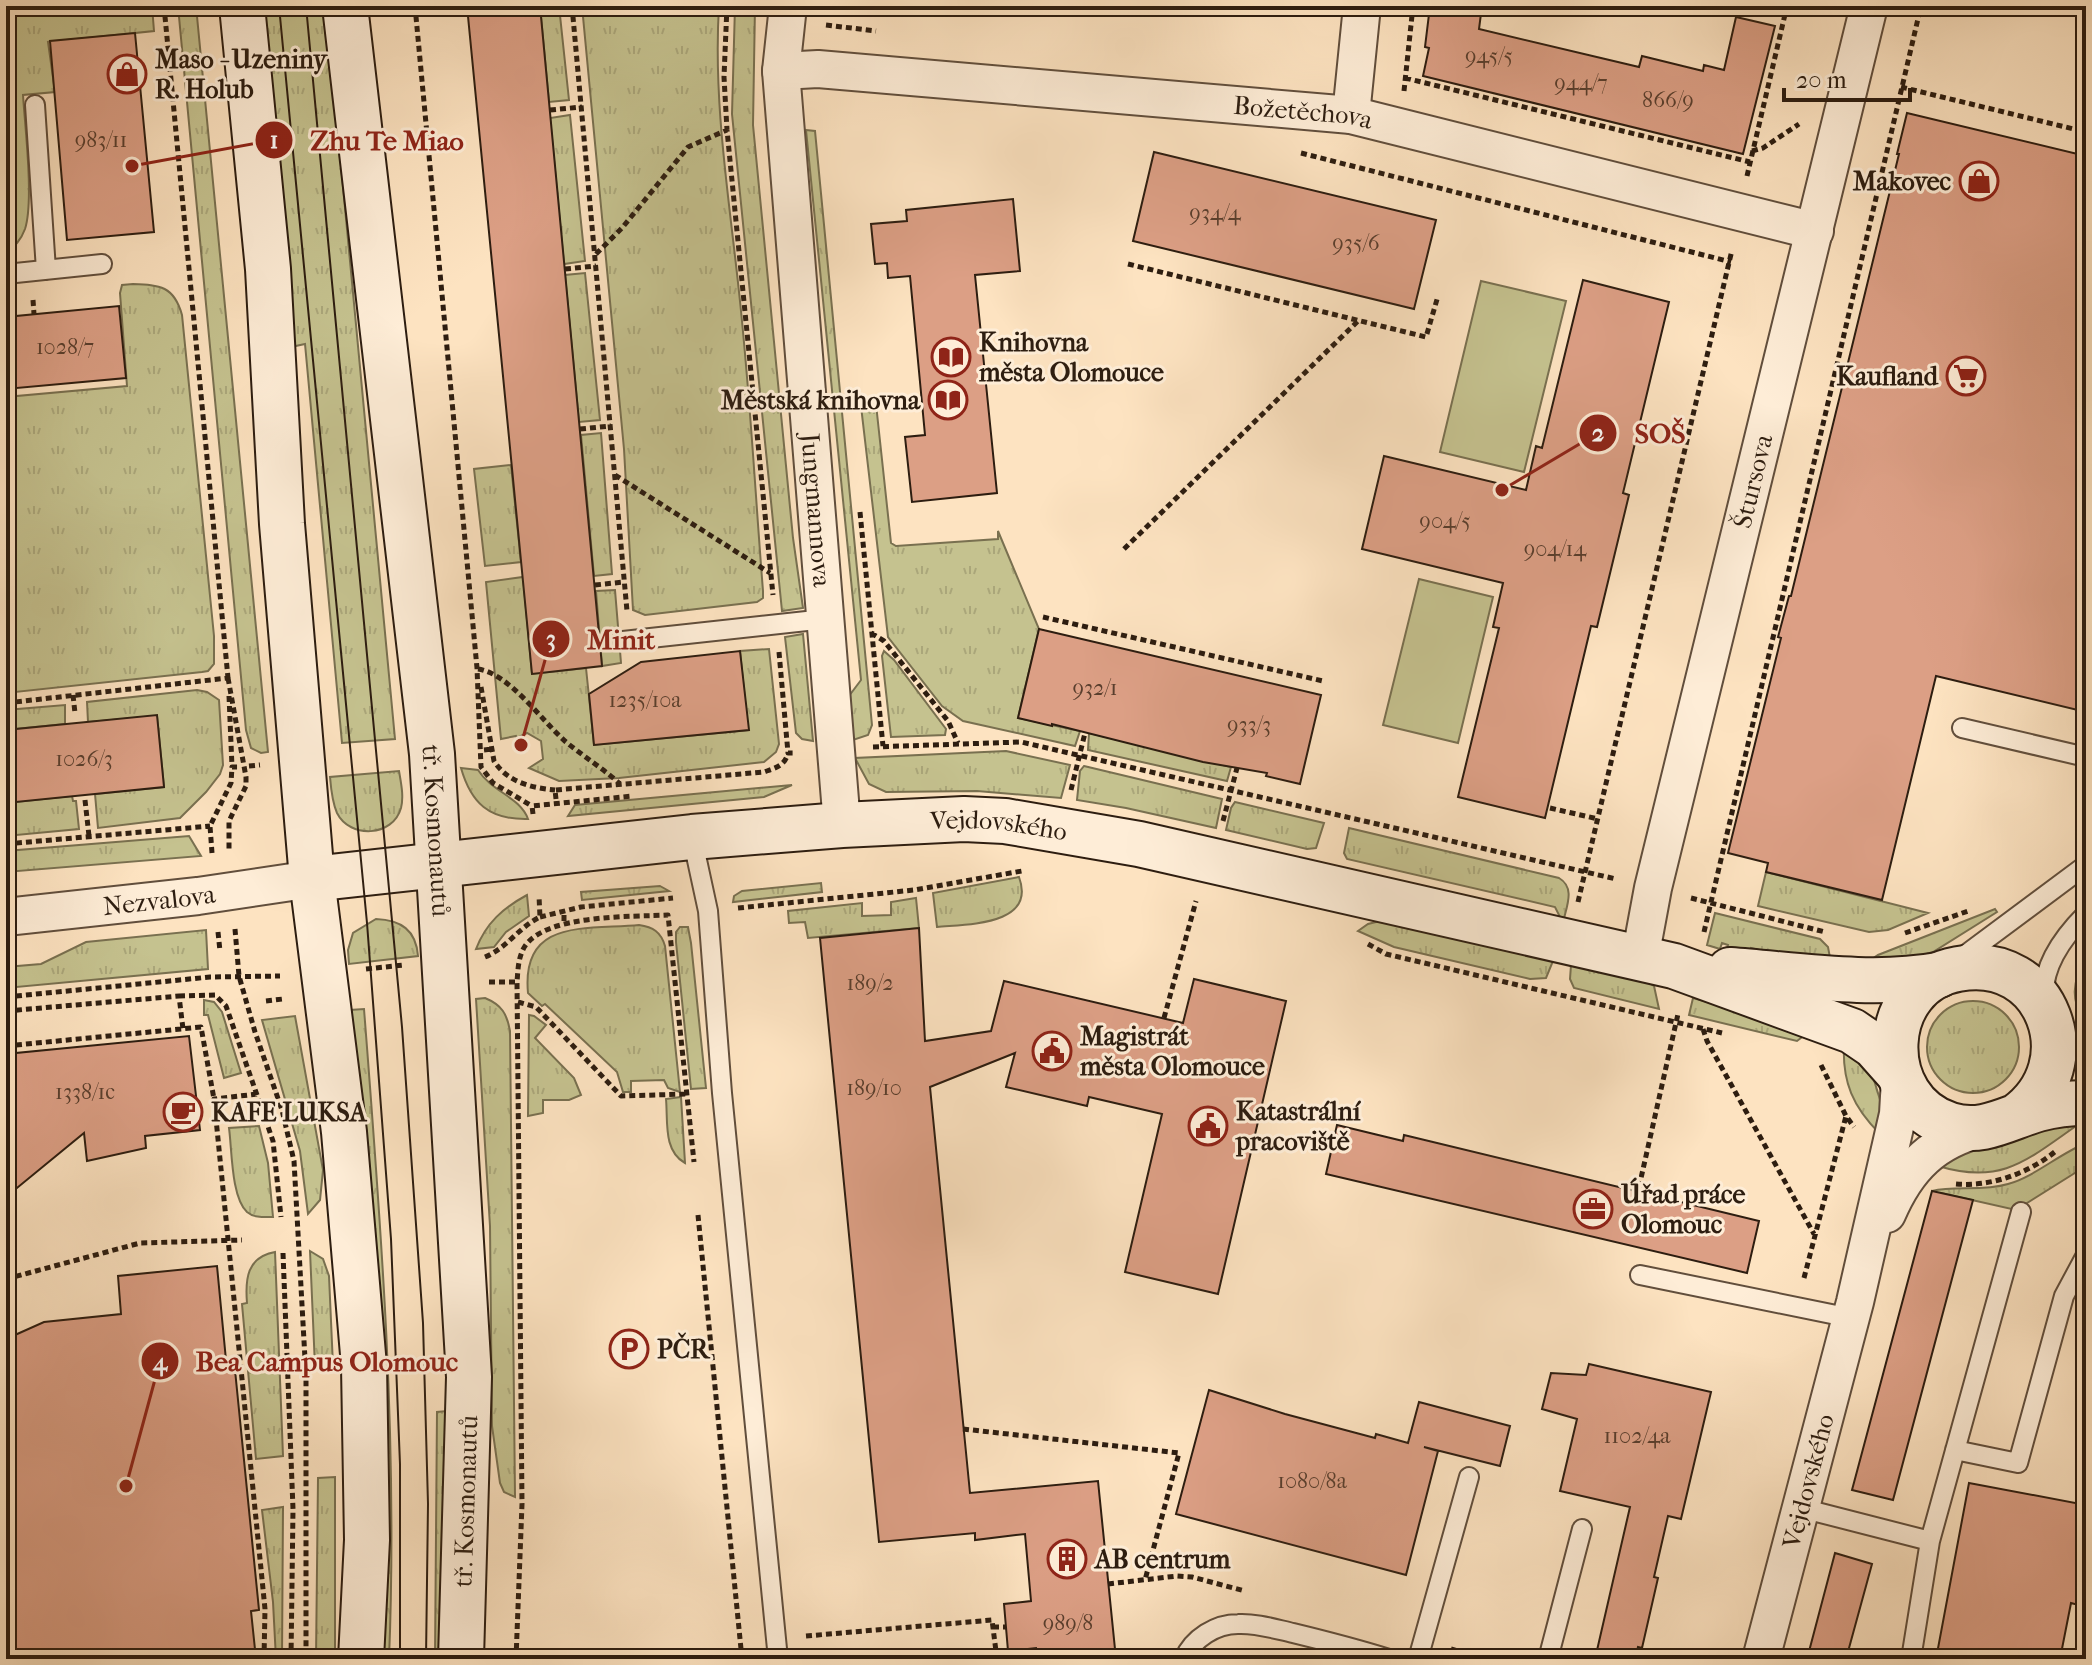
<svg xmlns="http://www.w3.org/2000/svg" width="2092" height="1665" font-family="'IM FELL French Canon',serif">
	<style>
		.grass { fill: url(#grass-tufts); stroke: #797050; stroke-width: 2 }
		.pitch { fill: #c5c28f; stroke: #797050; stroke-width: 2 }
		.building { fill: #dc9f85; stroke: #2d1d10; stroke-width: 2 }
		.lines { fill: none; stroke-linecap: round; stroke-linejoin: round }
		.lane-casing { stroke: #614e3c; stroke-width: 22 }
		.street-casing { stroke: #614e3c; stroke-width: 40 }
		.secondary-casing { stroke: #2d1d10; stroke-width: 48 }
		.path { stroke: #2d1d10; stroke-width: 5; stroke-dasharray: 6 4; stroke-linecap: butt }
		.lane { stroke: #feedd7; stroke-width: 18 }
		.street { stroke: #feedd7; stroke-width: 36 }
		.secondary { stroke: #feedd7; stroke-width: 44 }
		.tram { stroke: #2d1d10; stroke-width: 2 }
		.labels { text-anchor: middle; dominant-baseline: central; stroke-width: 6; stroke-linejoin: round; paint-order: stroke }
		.number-label { font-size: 22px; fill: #593e2d }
		.poi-label { font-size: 26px; font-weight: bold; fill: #2d1d10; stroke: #feedd7; text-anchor: start }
		.street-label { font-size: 26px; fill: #2d1d10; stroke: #feedd7 }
		.leader { fill: none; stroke: #8f2418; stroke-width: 3 }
		.callout-dot { fill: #8f2418; stroke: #feedd7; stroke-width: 3 }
		.mark-label { font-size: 24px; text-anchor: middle; font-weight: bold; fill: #fff }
		.callout-label { font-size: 28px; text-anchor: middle; font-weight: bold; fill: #8f2418; stroke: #feedd7; stroke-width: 6; stroke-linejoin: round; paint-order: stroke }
	</style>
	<defs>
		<pattern id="grass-tufts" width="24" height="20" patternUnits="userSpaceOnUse" patternTransform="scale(2)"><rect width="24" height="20" fill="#c5c28f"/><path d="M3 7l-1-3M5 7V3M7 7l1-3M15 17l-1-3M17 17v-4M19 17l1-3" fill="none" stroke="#aaa67a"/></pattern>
	</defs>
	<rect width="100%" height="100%" fill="#fde3c1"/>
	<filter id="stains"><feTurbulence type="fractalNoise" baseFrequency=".0025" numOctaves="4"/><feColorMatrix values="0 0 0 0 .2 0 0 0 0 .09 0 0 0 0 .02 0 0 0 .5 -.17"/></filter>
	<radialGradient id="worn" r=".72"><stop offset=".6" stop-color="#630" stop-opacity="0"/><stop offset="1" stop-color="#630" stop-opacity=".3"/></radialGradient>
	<!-- grass -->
	<path class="grass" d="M6,6H152L154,31L48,42L55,92L23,95C25,127 34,201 25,229C21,240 15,246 6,253Z
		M178,6H196L268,752L261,753L251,748L246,730Z
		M259,6H326L395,739L342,743L305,344L291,347Z
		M540,6H559L569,100L549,102Z
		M582,6H719C713,102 729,197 739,292C750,392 755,491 763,591V598L757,602L645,615L633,610L624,449Z
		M735,6H755L753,125L793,538L803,608L782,611L732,114Z
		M570,115L585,261L564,264L550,118Z
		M806,130L815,131L872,725L868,735L853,740L849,696L861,680Z
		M585,273L600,420L579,422L565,275Z
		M133,284C160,285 174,286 182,315L214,636V664L208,671L202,672L6,693V397L127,386L120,293L122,285Z
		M876,404L891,543L896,546L998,539V531L1039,629L1018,718L1080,731L1075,746L963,721L942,706L888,637L861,406Z
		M601,433L612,574L594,576L581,435Z
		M511,465L521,562L485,566L474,469Z
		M523,577L532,674L586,668L594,745L748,730L740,651L769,649L779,744L776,752L764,762L619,778L559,781L529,768L543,759L541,741L527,733L517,738L516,736L501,739L486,582Z
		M615,590L621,663L602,666L596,591Z
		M803,634L813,741L802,739L796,733L785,637Z
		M884,651L894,660L946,729L945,735L891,737L882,656Z
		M197,690L207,692L219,700L223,765L220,774L206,792L180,818L98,828L95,794L164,787L157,716L88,722L87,702Z
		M65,705V724L6,730V710Z
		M1089,733L1231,767L1227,781L1088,750Z
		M1006,751L1070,765L1061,798L977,791L886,792L869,784L855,758Z
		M1084,766L1222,799L1216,828L1126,808L1077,800L1080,771Z
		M461,768L478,770C492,792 520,797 528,819C489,820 471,803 461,768Z
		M399,771C401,783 404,796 401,808C393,837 350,839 337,813C332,802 331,789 330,777Z
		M792,785L764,797L568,816L575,805Z
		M72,796L73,801H76L79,829L6,836V803Z
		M1235,802L1324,823L1316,848L1307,849L1226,830L1231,808Z
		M1349,828L1559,878C1576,888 1566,907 1563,923L1555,907L1347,859L1344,853Z
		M189,836L201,856L6,872V851Z
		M1766,872L1928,913L1888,930L1869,932L1758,906Z
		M1019,877C1037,926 966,924 937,927L933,893Z
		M821,883L822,892L733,902L734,896L742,891Z
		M660,886L669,891L582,900L581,892Z
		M527,895L529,916L506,932L494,947L476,949C486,923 503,908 527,895Z
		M916,898L919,928L808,938L805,922L789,923L788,911L862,903V916L891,915V902Z
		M1995,909L1997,912L1933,952L1913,958L1866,963L1878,955Z
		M1715,913L1820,939L1828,947L1831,963L1758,955L1759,950L1751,948L1748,954L1727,950L1728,945L1722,943L1720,949L1707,945Z
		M376,919C401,920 416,930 418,956L349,964L348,950L353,933Z
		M1380,921L1553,961L1546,978L1530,979L1394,947L1358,931L1368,924Z
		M639,925C653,927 661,932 665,946L680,1092L668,1088L664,1080L631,1081V1092H623L617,1072L545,1004L542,1006L528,993C521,918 586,930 639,925Z
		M680,927H688L691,943L706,1088L691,1089L676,942V932Z
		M206,930L208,969L6,988V967L41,964L86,942Z
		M2086,960V1021C2070,1003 2072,980 2086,960Z
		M1571,965L1649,983L1654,986L1659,1009L1574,988L1570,979Z
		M485,998C502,1005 507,1014 510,1031L515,1497L504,1492L500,1483L492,1426L490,1226L476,999Z
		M1693,998L1810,1031L1797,1041L1689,1015Z
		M204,1000L214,1002L222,1012L241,1073L224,1078L208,1015H204Z
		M1927 1047a46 46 0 1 1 92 0a46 46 0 1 1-92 0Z
		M364,1009C381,1225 398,1442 389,1659H377L350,1010Z
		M529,1015L534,1016L546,1025L535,1038L574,1078L581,1095L569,1100H543V1113L528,1116Z
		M295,1016L323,1170L320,1200L308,1214L300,1151L262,1020Z
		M1844,1044L1870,1067L1881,1103L1880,1134C1853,1107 1842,1082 1844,1044Z
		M681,1097L685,1163C663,1151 668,1121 666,1099Z
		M2050,1125L2076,1126C2026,1161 2001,1185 1938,1166L1950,1155Z
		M259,1126L268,1163L273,1217C264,1217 254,1218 247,1212C231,1197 232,1149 229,1128Z
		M2086,1143V1166L2016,1210L1932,1191C1955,1185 1981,1192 2008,1184C2034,1177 2059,1154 2086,1143Z
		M310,1251L323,1259L329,1276L333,1366L315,1367Z
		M275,1252L283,1456L256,1459L242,1304L247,1303C245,1279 247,1257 275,1252Z
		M447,1411V1659H435L437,1412Z
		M335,1477V1659H316L318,1478Z
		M283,1507L282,1659H276L273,1602L262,1510Z"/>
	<!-- pitch -->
	<path class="pitch" d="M1481,281L1566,301L1524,472L1440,452Z
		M1419,579L1493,597L1458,743L1383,725Z"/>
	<!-- building -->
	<path class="building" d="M467,6H540L602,666L532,674Z
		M1430,6H1482L1479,29L1639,67L1642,56L1703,71L1704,65L1724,70L1736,17L1775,26L1743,154L1423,76L1429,48L1425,47Z
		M135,33L154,232L67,240L50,41Z
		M1907,113L2086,156V712L1936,676L1882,900L1766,872L1768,863L1728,853L1781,638L1778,637L1789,596H1791L1899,154H1897Z
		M1154,152L1436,220L1414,309L1133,241Z
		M1013,199L1020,271L975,275L997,493L912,502L905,437L925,435L910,276L888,278L887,263L875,264L871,224L907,221L906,210Z
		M1583,280L1669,302L1623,493L1629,495L1597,627L1591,626L1545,818L1458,797L1499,628L1493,627L1503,583L1362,549L1384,456L1526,490L1536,446L1542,448Z
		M119,306L126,378L6,389V317Z
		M1039,629L1321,695L1300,784L1266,776L1267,773L1203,762L1052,724V726L1018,718Z
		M740,651L749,730L594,745L589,694L641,662Z
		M157,715L164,787L6,803V730Z
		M919,928L925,1041L991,1031L1004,981L1183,1023L1194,979L1286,1001L1218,1294L1125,1272L1162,1114L1089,1097L1087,1106L1006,1087L1015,1053L930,1087L970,1493L1098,1481L1116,1659H1037L1036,1648L1008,1651L1004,1604L1031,1601L1025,1534L975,1540V1533L879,1542L820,938Z
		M189,1036L200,1130L145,1136L146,1148L87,1161L84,1133L6,1197V1054Z
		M1337,1125L1403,1141L1404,1135L1759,1221L1747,1273L1326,1174Z
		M1932,1191L1973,1200L1893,1500L1852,1490Z
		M217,1266L226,1360H234L259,1610L251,1611L256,1659H6V1339L44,1322L121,1314L118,1276Z
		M1589,1364L1711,1392L1681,1519L1668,1516L1654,1577L1658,1578L1642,1648L1638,1647L1635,1659H1595L1630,1507L1560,1491L1577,1419L1542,1409L1551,1373L1586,1375Z
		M1209,1390L1285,1414L1375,1438L1376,1434L1408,1443L1419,1402L1510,1426L1500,1466L1424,1447L1438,1451L1406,1575L1176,1514Z
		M1969,1483L2086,1505V1607L2071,1603L2060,1659H1936Z
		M1835,1553L1872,1564L1866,1586L1846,1659H1807Z"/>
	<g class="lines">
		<!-- lane casing -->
		<g class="lane-casing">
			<path id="lane" d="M35,105L46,270
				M6,274L102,264
				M623,641L825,619
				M1962,728L2086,757
				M692,837L708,911L722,1093L778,1659
				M1957,961L2086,865
				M2044,998C2042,966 2064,936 2086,914
				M1640,1275L1851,1318
				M1955,1450L2018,1463L2064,1296L2086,1255
				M1801,1508L1930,1541L2021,1212
				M1184,1659C1193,1638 1216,1624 1238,1624C1256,1623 1275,1629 1293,1633C1326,1641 1357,1649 1389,1659
				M1418,1659L1469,1477
				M1548,1659L1582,1529
				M1911,1659L1930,1541"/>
		</g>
		<!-- street casing -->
		<g class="street-casing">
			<g id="street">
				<path id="s1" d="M788,6L781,71L842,825"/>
				<path id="s2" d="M781,71L818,69L1351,115L1815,231"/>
				<path d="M1351,115L1362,6"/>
				<path id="s3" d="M6,917L198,896L312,879"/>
				<path id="s4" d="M1640,958L1653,888L1869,6"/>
				<path d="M1887,1214C1907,1167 1934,1140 1984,1128"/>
				<path id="s5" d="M1761,1659L1855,1302L1898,1114L1900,1079"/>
			</g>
		</g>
		<!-- secondary casing -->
		<g class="secondary-casing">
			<g id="secondary">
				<path d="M242,6L268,269L282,524L312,879L344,1132L364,1366L367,1540L361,1659"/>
				<path id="s6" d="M345,6L432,754L469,1377L461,1659"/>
				<path id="s7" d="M312,879L692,837L842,825L964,819L1005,821L1139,844L1674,966L1852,1031L1874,1046L1898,1073"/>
				<path d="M1730,970C1798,975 1871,987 1939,975"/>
				<path d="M2017,1116C2089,1064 2048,952 1958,969C1878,983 1874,1101 1950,1125C1983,1135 2007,1118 2038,1109C2053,1105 2070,1103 2086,1103"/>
			</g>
		</g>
		<!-- path -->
		<path class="path" d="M164,6L228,678
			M415,6L477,668L481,767L493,783L532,806
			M572,6L627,611
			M727,6L724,77L727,130L773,595
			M826,25L876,31
			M1405,78L1750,162
			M1901,87L2086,132
			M1404,91L1413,6
			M550,110L582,107
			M1752,151L1763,148L1799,124
			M1301,153L1731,262
			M1747,176L1787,6
			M596,254L622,228L688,147L727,130
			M1128,264L1426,337L1438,296
			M565,269L596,266
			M33,300L34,314
			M580,429L611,426
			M615,475L770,573
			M860,512L883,746
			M1124,549L1358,321
			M595,585L624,582
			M1043,617L1323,681
			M871,633L884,641L948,721L958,743
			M779,652L788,753H796
			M478,669C510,674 541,720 566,742C584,757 604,769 620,784
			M228,678L246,777V786L229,821V852
			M481,687L494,761C507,782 532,788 555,790
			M73,695L75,713
			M229,696L232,767
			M6,703L228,678
			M873,747L1021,742L1616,879
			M484,750L492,749
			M249,766L260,765
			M1071,790L1085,733
			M556,799L555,790L764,772C775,768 785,766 788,753
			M85,800L89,836
			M1550,808L1598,819
			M533,814L532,806L633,796
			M1223,821L1237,768
			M6,844L210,826
			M212,853L210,826L231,783L232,767H241
			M1691,898L1825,932
			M1578,902L1732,250
			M738,908L914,890L1022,871
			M564,915V925
			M540,917L581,907L673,898
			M235,929L239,976L255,1032L282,1110L294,1161L306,1377V1659
			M218,932L220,951
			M1704,932L1921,6
			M1905,933L1971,910
			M1368,944L1386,954L1722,1033
			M485,957C507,948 519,927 540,917L539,896
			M366,969L404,965
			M489,982H517
			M179,996L215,995L226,1006L273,1141L281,1217
			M6,997L210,977L280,976
			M266,1001L283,999
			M518,1002L536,1007L621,1096L686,1094
			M6,1011L179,996L183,1029
			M1164,1018L1196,901
			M1703,1029L1707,1041L1814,1234
			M6,1046L201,1027L214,1099
			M1821,1065L1846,1116L1854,1127
			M257,1094L214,1099L265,1609L264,1659
			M1956,1184C1991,1187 2030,1173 2057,1150
			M1639,1187L1678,1014
			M698,1215L742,1659
			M283,1253L293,1509L291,1659
			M1804,1278L1846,1116
			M6,1279L140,1243L242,1240
			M963,1429L1179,1453L1145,1580
			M1108,1584L1177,1576L1192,1577L1245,1591
			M993,1627H1006
			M806,1636L992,1620L997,1659L1027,1657V1659
			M1451,1649L1488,1659
			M516,1659L522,1504L517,982C518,970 518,957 525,946C547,914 632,917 668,915L694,1162"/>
		<!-- lane -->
		<use href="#lane" class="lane"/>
		<!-- street -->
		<use href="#street" class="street"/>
		<!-- secondary -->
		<use href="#secondary" class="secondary"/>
		<!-- tram -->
		<path class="tram" d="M279,6L367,923L391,1239L400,1464V1659
			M306,6L402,1027L423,1323L428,1504L426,1659"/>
	</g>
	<!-- icons -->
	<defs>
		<g id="shop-ring" transform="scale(2)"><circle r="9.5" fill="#feedd7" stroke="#8f2418" stroke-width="1.5"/><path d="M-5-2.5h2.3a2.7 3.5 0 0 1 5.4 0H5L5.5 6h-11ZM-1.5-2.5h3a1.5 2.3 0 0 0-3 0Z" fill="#8f2418"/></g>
		<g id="library-ring" transform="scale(2)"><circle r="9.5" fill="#feedd7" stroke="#8f2418" stroke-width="1.5"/><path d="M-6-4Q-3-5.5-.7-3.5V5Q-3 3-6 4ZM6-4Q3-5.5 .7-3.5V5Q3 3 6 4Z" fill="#8f2418"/></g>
		<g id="supermarket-ring" transform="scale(2)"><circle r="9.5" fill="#feedd7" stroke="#8f2418" stroke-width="1.5"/><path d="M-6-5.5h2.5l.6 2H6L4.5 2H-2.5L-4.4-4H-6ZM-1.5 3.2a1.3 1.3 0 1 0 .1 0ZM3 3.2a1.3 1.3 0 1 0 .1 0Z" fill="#8f2418"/></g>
		<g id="civic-ring" transform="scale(2)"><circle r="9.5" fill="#feedd7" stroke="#8f2418" stroke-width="1.5"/><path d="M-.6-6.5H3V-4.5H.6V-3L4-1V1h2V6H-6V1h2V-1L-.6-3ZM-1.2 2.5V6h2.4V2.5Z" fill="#8f2418"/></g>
		<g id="cafe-ring" transform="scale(2)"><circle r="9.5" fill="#feedd7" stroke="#8f2418" stroke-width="1.5"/><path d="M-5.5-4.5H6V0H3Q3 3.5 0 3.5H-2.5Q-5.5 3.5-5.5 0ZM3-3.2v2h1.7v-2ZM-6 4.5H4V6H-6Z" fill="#8f2418"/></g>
		<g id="office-ring" transform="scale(2)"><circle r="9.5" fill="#feedd7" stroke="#8f2418" stroke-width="1.5"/><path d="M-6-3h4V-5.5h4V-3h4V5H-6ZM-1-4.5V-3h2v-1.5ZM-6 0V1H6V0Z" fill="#8f2418"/></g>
		<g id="parking-ring" transform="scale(2)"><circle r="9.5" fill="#feedd7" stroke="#8f2418" stroke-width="1.5"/><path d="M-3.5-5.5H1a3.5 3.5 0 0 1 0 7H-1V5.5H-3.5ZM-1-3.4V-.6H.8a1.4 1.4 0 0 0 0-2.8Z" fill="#8f2418"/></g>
		<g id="building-ring" transform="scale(2)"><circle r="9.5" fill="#feedd7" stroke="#8f2418" stroke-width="1.5"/><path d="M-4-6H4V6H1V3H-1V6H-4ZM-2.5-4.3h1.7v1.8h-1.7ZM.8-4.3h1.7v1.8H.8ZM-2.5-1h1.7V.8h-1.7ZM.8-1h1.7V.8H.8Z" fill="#8f2418"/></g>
	</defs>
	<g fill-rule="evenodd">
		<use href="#shop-ring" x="127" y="74"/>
		<use href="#shop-ring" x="1979" y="181"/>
		<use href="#library-ring" x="951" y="357"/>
		<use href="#supermarket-ring" x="1966" y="376"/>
		<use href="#library-ring" x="948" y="400"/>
		<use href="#civic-ring" x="1052" y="1051"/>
		<use href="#cafe-ring" x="183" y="1112"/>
		<use href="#civic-ring" x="1208" y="1126"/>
		<use href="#office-ring" x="1593" y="1209"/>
		<use href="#parking-ring" x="629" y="1349"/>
		<use href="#building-ring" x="1067" y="1559"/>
	</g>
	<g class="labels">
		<!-- number labels -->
		<g class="number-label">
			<text x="1489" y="56">945/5</text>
			<text x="1581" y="83">944/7</text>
			<text x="1668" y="100">866/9</text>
			<text x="101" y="140">983/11</text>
			<text x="1215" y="213">934/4</text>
			<text x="1356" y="243">935/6</text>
			<text x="65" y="347">1028/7</text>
			<text x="1445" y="521">904/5</text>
			<text x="1555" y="549">904/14</text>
			<text x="1095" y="688">932/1</text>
			<text x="645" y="700">1235/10a</text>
			<text x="1249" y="725">933/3</text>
			<text x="84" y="759">1026/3</text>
			<text x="870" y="983">189/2</text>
			<text x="874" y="1088">189/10</text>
			<text x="85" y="1092">1338/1c</text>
			<text x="1637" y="1436">1102/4a</text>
			<text x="1312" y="1481">1080/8a</text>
			<text x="1068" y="1623">989/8</text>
		</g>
		<!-- poi labels -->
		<g class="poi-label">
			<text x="155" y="59">Maso - Uzeniny<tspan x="155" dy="30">R. Holub</tspan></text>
			<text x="1951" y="181" text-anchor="end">Makovec</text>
			<text x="979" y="342">Knihovna<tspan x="979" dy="30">města Olomouce</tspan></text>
			<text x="1938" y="376" text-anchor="end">Kaufland</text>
			<text x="920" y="400" text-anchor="end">Městská knihovna</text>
			<text x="1080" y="1036">Magistrát<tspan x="1080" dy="30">města Olomouce</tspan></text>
			<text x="1236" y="1111">Katastrální<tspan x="1236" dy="30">pracoviště</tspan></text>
			<text x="211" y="1112">KAFE LUKSA</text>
			<text x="1621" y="1194">Úřad práce<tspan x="1621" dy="30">Olomouc</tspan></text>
			<text x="657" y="1349">PČR</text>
			<text x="1095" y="1559">AB centrum</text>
		</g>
		<!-- street labels -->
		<g class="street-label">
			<text stroke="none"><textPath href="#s2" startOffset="524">Božetěchova</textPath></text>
			<text stroke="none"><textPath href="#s4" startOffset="490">Štursova</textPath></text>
			<text stroke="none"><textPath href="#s1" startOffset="506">Jungmannova</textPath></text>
			<text stroke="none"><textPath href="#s7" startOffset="690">Vejdovského</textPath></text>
			<text stroke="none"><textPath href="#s6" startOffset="830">tř. Kosmonautů</textPath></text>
			<text stroke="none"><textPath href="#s3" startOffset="154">Nezvalova</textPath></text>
			<text stroke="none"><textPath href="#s5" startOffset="184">Vejdovského</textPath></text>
			<text transform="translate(466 1501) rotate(-88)">tř. Kosmonautů</text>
		</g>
	</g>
	<!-- callouts -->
	<path class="leader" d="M132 166L274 140M1502 490L1598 433M521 745L551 639M126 1486L160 1361"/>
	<g class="callout-dot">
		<circle cx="132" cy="166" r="8"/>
		<circle cx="1502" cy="490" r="8"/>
		<circle cx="521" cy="745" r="8"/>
		<circle cx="126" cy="1486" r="8"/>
		<circle cx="274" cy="140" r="20"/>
		<circle cx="1598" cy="433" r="20"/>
		<circle cx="551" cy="639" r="20"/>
		<circle cx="160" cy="1361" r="20"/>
	</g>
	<g class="mark-label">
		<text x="274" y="148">1</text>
		<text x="1598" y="441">2</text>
		<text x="551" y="647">3</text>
		<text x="160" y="1370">4</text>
	</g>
	<g class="callout-label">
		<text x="387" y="150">Zhu Te Miao</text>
		<text x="1660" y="443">SOŠ</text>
		<text x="621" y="649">Minit</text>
		<text x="327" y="1371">Bea Campus Olomouc</text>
	</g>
	<!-- margin -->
	<rect width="2092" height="1665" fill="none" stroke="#fde3c1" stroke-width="32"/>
	<rect x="8" y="8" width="2076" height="1649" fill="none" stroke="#2d1d10" stroke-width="4"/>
	<rect x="16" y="16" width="2060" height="1633" fill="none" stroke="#2d1d10" stroke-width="2"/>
	<!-- scale -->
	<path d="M1784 88v12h126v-12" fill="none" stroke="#2d1d10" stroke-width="4"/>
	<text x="1796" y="88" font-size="24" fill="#2d1d10" stroke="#feedd7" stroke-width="6" paint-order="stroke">20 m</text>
	<rect width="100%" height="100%" filter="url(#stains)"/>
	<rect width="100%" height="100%" fill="url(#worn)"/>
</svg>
